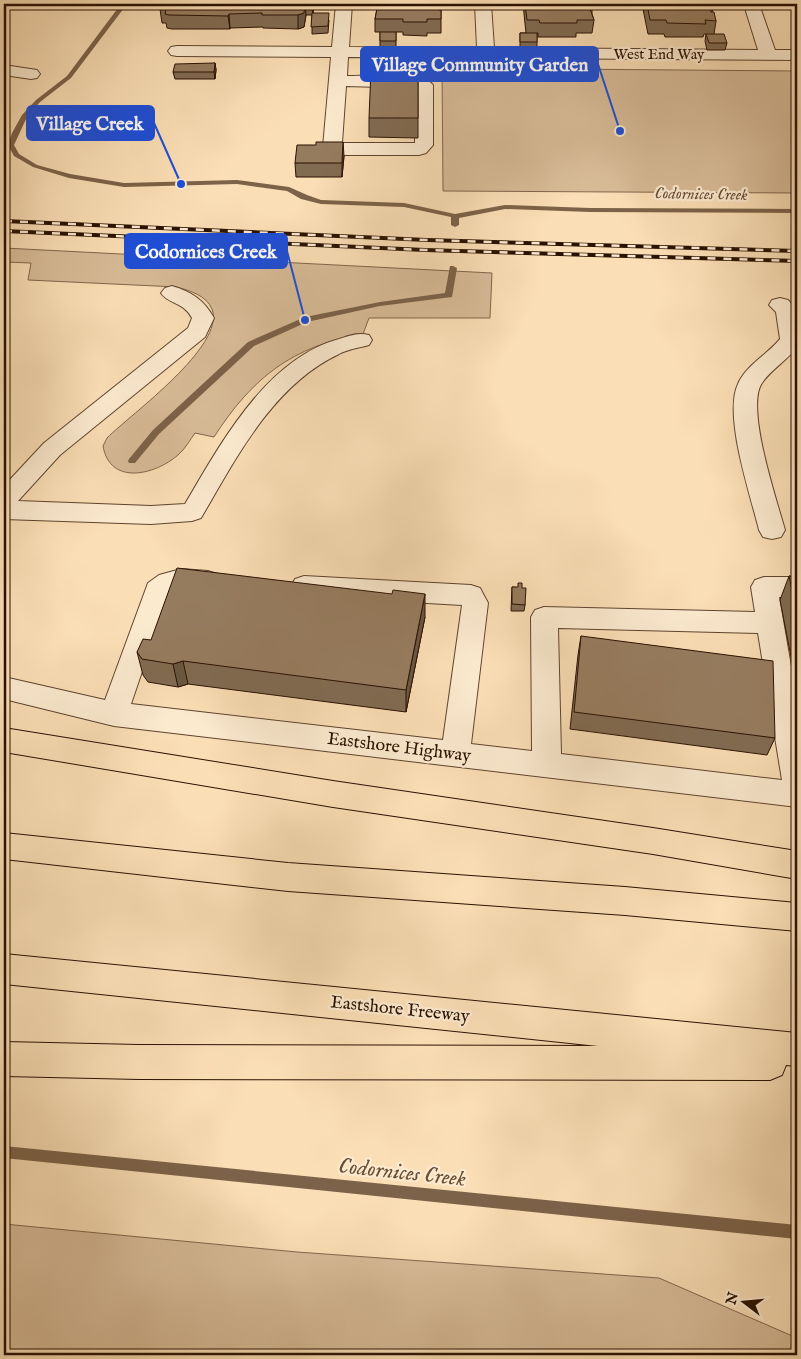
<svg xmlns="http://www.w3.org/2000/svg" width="801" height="1359" font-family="'IM FELL English',serif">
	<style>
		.green { fill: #d7bb97; stroke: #80664c }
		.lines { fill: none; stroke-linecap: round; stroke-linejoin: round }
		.stream { fill: #7c6249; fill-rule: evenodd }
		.minor-casing { stroke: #5e442f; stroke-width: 2 }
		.highway-casing { stroke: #2a1102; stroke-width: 2 }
		.minor { fill: #fceacf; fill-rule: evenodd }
		.highway { fill: #fadeb5; fill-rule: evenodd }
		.rail-casing { stroke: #2a1102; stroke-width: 4 }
		.rail { stroke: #fceacf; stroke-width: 2.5; stroke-dasharray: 8; stroke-linecap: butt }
		.wall { fill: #816b52; stroke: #2a1102 }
		.shaded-wall { fill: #695742; stroke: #2a1102 }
		.building { fill: #967c5f; stroke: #2a1102 }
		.labels { text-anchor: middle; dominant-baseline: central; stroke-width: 4.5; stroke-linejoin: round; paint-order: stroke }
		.far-street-label { font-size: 15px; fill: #2a1102; stroke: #fceacf }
		.far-water-label { font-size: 16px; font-style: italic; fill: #684e37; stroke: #fceacf }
		.street-label { font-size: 18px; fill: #2a1102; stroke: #fceacf }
		.near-water-label { font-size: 22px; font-style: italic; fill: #684e37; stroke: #fceacf }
		.leader { fill: none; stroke: #1d4ed8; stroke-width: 2 }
		.callout-dot { fill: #1d4ed8; stroke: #fceacf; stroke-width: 2 }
		.callout { fill: #1d4ed8; stroke: #1d4ed8; stroke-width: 2 }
		.callout-label { font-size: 19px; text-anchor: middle; font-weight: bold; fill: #fff }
	</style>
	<rect width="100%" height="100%" fill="#fadeb5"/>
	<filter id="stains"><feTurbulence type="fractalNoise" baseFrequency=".004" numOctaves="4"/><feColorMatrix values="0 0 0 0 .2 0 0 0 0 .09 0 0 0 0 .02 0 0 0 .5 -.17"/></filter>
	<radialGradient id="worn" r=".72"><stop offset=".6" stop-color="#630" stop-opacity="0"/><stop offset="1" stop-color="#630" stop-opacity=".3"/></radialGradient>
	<!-- green -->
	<path class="green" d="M442,68L797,71V193L443,191Z
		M4,248L492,273L490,318H369L363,334C292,346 252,378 214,437L195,433C190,440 185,449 178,455C155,475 110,486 103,446L107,438C131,414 226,346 212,309C206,295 190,291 177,287L28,280L31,263L4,262Z
		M4,1224L297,1252L659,1278L797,1338V1355H4Z"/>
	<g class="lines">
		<!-- stream -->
		<path class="stream" d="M121,4H127L71,78L40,102L27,117L14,145L19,154L37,165L70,174L124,183L237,180L289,187L307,195L321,200L404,203L455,214L505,205L590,208L797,209V213L590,212L505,209L459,218V225L455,227L451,225V217L404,207L321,204L301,199L287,191L237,184L124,187L69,178L33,167L14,156L8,145L12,133L22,115L36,100L67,76Z
			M450,266H453L457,268L452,297L380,306L307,322L254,346L159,434L135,463H129L128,461L129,459L153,430L248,342L305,317L380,302L445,293Z
			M4,1146L797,1225V1239L4,1158Z"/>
		<!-- minor casing -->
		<g class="minor-casing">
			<path id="minor" d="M336,4H352L349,47L477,48L475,4H491L494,48L758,50L744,5L759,4L775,50H797V60L348,57L347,76C364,76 423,71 433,85V145L426,153L419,155H339L325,151L323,147L331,57L177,56L171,55L168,51L171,47L177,46L332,47ZM346,86L415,88V143H342Z
				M4,65L37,70L40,74L37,78L31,79L4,75Z
				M172,286C192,292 204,300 214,318L205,337L60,455L18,501L151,506L185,504C221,443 266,359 339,339C349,336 358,332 369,335L372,340L369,345C359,348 348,349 339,354C273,385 236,458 201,518L192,521L151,524L4,519V486L44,443L188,328L192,318C184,302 168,304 161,293L165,288Z
				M780,298L788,300L797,310V347C787,361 771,369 762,383C745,407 777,501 785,530L781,537L772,539L763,537L759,530C751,496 723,416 738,384C746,365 767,355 780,339L776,312L769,305L772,300Z
				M181,569L208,571L217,574L221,581L217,588C201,593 182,582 168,595L131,704L443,740L462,605L304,596L295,593L291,586L295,579L304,576L471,585L480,588L488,603L471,744L532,751L531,617L535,610L544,607L755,612L751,587L755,580L764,577H797V597H779L797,701V807L114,726L4,699V677L105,700L148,583L159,575ZM558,628L758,633L782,780L561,754Z"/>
		</g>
		<!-- highway casing -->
		<g class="highway-casing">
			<path id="highway" d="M4,728L333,781L653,828L797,851V879L653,854L333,807L4,752Z
				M4,833L288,863L625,887L797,903V931L625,915L288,891L4,859Z
				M4,954L797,1033V1066L786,1065L782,1075L770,1080L139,1079L4,1076V1042L139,1045L598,1046L4,984Z"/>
		</g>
		<!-- minor -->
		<use href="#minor" class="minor"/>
		<!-- highway -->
		<use href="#highway" class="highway"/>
		<!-- rail casing -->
		<g class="rail-casing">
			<path id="rail" d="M4,221L427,240L797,251
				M4,231L425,250L797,261"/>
		</g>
		<!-- rail -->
		<use href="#rail" class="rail"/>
	</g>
	<!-- wall -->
	<path class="wall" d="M161,4H314L313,13L329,20L328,33L312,34V15H306L304,27L298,29L263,28V27L230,28V29H172L167,28L166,23H162L160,9Z
		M376,4H441V33H427V36L403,35V32H396V48H380V32H375V19L377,8H376Z
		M523,4H591L592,9V14L594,20L592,33H576V37H538V33H537V49H520V33H526Z
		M642,4H711L713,9L712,12L716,21L714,34L727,43L725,50H707L705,41L706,34H704L703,37H665L664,34H648Z
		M215,63L216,70L215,79H175L173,72Z
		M418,70V138L369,137V118Z
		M797,149V164L795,156Z
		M344,156L342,177H296L295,163Z
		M789,576L797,577V688L780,600Z
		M512,587L522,588L525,605L524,611H511Z
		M425,617L406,712L188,684L178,687L148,682L143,675L137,652L151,640Z
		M581,636L775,738L767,755L570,729L578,655Z"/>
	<!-- shaded-wall -->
	<path class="shaded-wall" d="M305,4L306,15L304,27L298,29V15Z
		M312,4H314L313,15Z
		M229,14L230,28V29L228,16Z
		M215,63L216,70L215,79L214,72Z
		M343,142L344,156L342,177V163Z
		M425,594V617L406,712V690Z
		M183,661L188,684L178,687L173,664Z"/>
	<!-- building -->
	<path class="building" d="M161,4H305L304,13L298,15H262V13L229,14L228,16L169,15L165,14L166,9H160Z
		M378,4H441V8L439,10H441V19H427V22H403V19H375Z
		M525,4H591L592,9H590L594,20H577V23H540L539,20H527Z
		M647,4H711L713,9H710L711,12H714L716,21L705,20L706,24L667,23L666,20H650Z
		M312,13H329L328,26L311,27Z
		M380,32H396V41H380Z
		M520,33H537V42H520Z
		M706,34H724L727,43H709Z
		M215,63L214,72H173L175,64Z
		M371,70H418V118H369Z
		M316,142H343L342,163H295L297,145H316Z
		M177,568L392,594L393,590L425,594L406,690L183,661L173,664L142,659L137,652L143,639L151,640Z
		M789,576L797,577V615Z
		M518,583H522V588H526L525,605L512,604V587H518Z
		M581,636L773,661L775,738L574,712Z"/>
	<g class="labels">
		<!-- far-street labels -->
		<g class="far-street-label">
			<text x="659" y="54">West End Way</text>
		</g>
		<!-- far-water labels -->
		<g class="far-water-label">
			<text transform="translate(701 195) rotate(1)">Codornices Creek</text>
		</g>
		<!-- street labels -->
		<g class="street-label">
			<text transform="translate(399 748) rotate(7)">Eastshore Highway</text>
			<text transform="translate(400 1010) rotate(6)">Eastshore Freeway</text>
		</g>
		<!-- near-water labels -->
		<g class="near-water-label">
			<text transform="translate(402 1173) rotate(6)">Codornices Creek</text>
		</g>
	</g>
	<!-- callouts -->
	<path class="leader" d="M620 131L598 64M181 184L154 123M305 320L287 251"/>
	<g class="callout-dot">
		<circle cx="620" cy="131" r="5"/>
		<circle cx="181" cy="184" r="5"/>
		<circle cx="305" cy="320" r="5"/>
	</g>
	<g class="callout">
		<rect x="361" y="47" width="237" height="34" rx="5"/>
		<rect x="27" y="106" width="127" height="34" rx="5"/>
		<rect x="125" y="234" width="162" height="34" rx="5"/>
	</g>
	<g class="callout-label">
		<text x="480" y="71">Village Community Garden</text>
		<text x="90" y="130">Village Creek</text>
		<text x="206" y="258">Codornices Creek</text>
	</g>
	<!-- margin -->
	<rect width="801" height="1359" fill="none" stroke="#fadeb5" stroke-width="20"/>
	<rect x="5" y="5" width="791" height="1349" fill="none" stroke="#2a1102" stroke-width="2.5"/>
	<rect x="10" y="10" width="781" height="1339" fill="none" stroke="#2a1102"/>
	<!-- north arrow -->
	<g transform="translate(744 1302) rotate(286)" stroke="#fceacf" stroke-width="4" paint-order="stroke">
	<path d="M0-4L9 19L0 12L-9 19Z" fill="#2a1102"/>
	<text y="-8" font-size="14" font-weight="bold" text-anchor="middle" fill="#2a1102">N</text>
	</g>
	<rect width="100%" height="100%" filter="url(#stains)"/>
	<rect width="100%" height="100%" fill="url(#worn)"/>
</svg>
